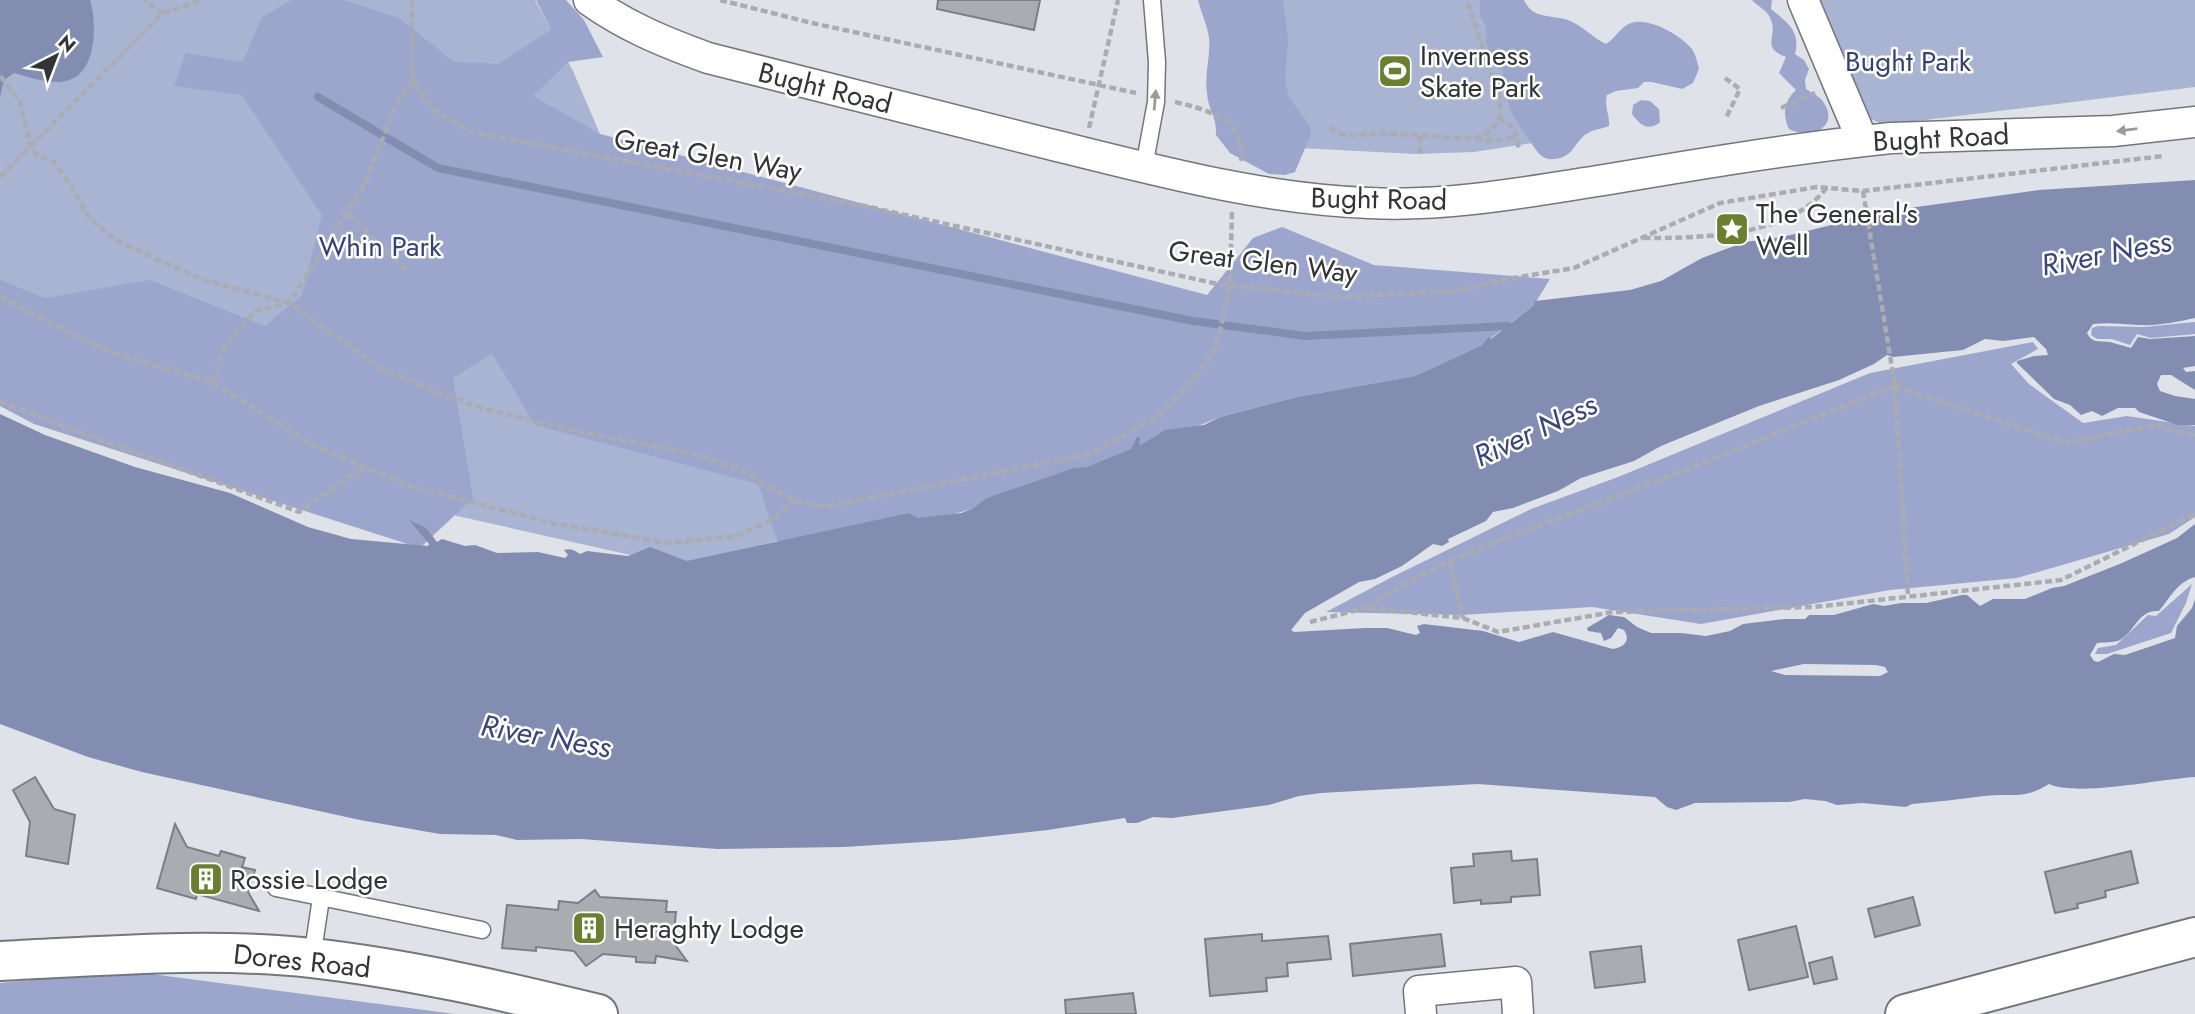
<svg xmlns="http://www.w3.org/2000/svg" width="2195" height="1014" font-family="Jost,sans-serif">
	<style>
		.green { fill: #a9b3d2 }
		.forest { fill: #9ca6cc }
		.water { fill: #838db2; fill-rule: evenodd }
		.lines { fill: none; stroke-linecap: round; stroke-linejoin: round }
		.stream { stroke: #838db2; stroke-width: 8 }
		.building { fill: #aaacb2; stroke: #7c7e85; stroke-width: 2 }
		.lane-casing { stroke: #74767c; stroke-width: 19 }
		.street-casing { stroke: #74767c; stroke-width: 33 }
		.secondary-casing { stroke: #74767c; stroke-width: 42 }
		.path { stroke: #aaacb2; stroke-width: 4.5; stroke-dasharray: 7 3.5; stroke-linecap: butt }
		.lane { stroke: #fff; stroke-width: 16 }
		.street { stroke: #fff; stroke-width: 30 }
		.secondary { stroke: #fff; stroke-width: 38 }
		.oneway { fill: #999a9a }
		.labels { text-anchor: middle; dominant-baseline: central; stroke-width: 5; stroke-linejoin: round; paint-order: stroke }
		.poi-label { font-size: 28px; fill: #333436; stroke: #fff; text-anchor: start }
		.park-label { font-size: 28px; fill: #354172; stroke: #fff }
		.street-label { font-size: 28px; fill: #333436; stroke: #fff }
		.water-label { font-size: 30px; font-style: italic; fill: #3a4678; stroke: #fff }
	</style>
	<rect width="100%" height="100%" fill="#e0e2e9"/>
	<!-- green -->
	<path class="green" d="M0,0H535L573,71L600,134L1291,322L1105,464L675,565L173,452L0,391Z
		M1275,0H1489L1533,143L1474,152L1415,154L1281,147Z
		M1815,0H2195V87L1884,125L1864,116Z"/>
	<!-- forest -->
	<path class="forest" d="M292,0H343L399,18L454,62L499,64L551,30L536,0H566L584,20L603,57L568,62L533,96L600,134L1207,295L1253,238L1282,227L1374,265L1550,279L1534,305L1482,345L1415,376L1297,397L1220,417L1105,464L972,509L784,559L758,484L535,425L492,353L453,378L473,498L420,548L34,424L0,406V280L45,298L150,280L265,326L302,295L322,215L242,95L174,86L186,53L243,62L262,17Z
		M1198,0H1283L1288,39L1285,79L1288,96L1309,125L1311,134L1295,172L1285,175L1269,174L1230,153L1216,135C1217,116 1208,110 1207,93C1204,74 1211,56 1209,37C1207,25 1201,12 1198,0Z
		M1480,0H1524C1533,20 1550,14 1568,20C1582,25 1593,38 1606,44C1616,38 1620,27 1631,23C1649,17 1680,35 1691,48C1696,54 1697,62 1699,69L1693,83L1682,89L1652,82H1644L1638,88L1616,91L1607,95C1604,107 1610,115 1609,126C1602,129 1594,129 1588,133C1576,139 1575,154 1560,158C1540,163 1538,151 1527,137C1512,118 1503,97 1503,71L1496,68L1486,43L1487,28L1480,16Z
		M1752,0H1772L1771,9C1787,22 1801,31 1795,54L1804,60L1809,69L1805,80L1806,89C1812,93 1821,97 1824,103C1840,128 1809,140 1789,129C1782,114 1784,101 1796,90L1779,73L1786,57C1760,47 1778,38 1771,20C1768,10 1758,7 1752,0Z
		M1641,100L1650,101L1659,109L1660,122C1648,132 1640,125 1632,114L1633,105Z
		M2195,322V334L2151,338L2137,334L2130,345L2112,339H2097L2091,335L2092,328L2098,326L2144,327Z
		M2033,342L2038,349L2011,364L2029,384L2083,423L2127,416L2195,426V517L2169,534L2017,578L1890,590L1701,624L1592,607L1461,615L1326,612L1392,577L1531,509L1618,477L1870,373Z
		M2192,584L2186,603L2171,633L2107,654H2095L2098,648L2116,645L2148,615L2156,616Z
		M129,971L455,1014H0V983Z"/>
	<!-- water -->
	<path class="water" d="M0,0H90C97,22 97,72 69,80C53,86 30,77 14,73L4,80L0,97Z
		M2195,180V318C2176,322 2158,326 2139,325C2123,324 2109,322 2093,324L2087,333L2090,338L2095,341L2110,342L2131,348L2138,337L2150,339L2195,336V366L2183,368L2186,372L2195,371V390L2171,375H2161L2157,384L2160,391L2175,396L2195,399V425H2178L2139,412L2135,408H2118L2102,416L2092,411L2081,415L2070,405L2054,399L2017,363V361L2034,356L2048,355L2046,349L2034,337L2003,341L1985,339L1963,350L1893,357L1887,355L1874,364L1839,380L1759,406L1661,446L1634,461L1581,478L1558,491L1513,508L1493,512L1486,521L1448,539L1449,542L1442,546L1433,544L1402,566L1375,579L1359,582L1305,613L1291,630L1294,632L1365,628H1387L1416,635L1420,633L1417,626L1424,624L1483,631L1519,642L1553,632L1613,649C1624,647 1631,641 1624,630L1618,628L1611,638L1604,641L1601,633L1588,631L1587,628L1609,615L1624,617L1637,627L1651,633H1681L1706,636L1730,631L1743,624L1785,619H1805L1809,615H1834L1873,604L1884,606L1901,603H1926L1962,595H1967L1980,606L1993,599H2025L2052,588L2064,586L2122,563L2177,538L2195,524V577C2177,582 2170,598 2159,611C2138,610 2136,630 2120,640C2114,643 2104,642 2097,643L2090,655L2094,661L2098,662L2114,654L2125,655L2175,638L2177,626L2192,608L2195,599V777C2160,779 2078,797 2049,784C2023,800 2012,793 1984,796C1960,799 1936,802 1912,804L1906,807L1862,803L1837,805L1825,801L1805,799L1789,802L1695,803L1676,810L1667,807L1655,797L1478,784L1321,793L1299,796L1269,805L1172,818L1153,817L1137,823H1127L1125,818L1048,830L955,840L844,847L718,849L581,839L517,840L496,835L440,834L360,820L142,772L88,757L0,724V414L45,435L135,467L230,493L308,527L351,539L428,546L429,544L409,520L426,528L437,542L442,539L465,546L475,545L497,553L538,552L565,558L568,555L564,550C571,548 574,550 580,554L587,551L628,556L650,547L687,561L909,513L918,518L961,513L972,509L987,498L1074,468L1087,467L1131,449L1137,437H1140L1139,444L1141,445L1165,430L1204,425L1220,417L1297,397L1415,376L1482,345L1489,337L1491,339L1534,305L1535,301L1630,290L1661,281L1702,258L1745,242L1782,237L1844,222L1866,209L1873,213L2039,190ZM1804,664L1876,665L1885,667L1888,672L1880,676L1785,675L1771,671Z"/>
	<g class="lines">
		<!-- stream -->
		<path class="stream" d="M318,97L438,168L1193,321L1305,336L1508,326L1518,329"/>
	</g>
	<!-- building -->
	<path class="building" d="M938,0H1040L1034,30L937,9Z
		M35,777L54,809L75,815L68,864L26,856L30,822L13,790Z
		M175,824L187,847L219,856L221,851L245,858L242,867L255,870L248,892L259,911L197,894L196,899L157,888Z
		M1511,851L1512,861L1537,859L1540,895L1511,897V902L1481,904V900L1454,903L1451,868L1474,866L1473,854Z
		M2131,851L2138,883L2105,891L2106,897L2077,904L2078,908L2055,913L2045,872Z
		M595,890L600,897L667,901L666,912H676L673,942L687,961L656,956L655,963L636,962V957L603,954L586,966L574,951L536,947V951L502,948L507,905L558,910L559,901L578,903Z
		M1913,897L1920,925L1875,937L1868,909Z
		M1796,926L1808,977L1749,990L1738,940Z
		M1262,934V941L1328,936L1331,959L1287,963L1288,976L1266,978L1267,991L1210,996L1205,939Z
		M1441,934L1445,966L1353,976L1350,944Z
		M1641,946L1645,982L1595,988L1590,952Z
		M1832,957L1837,979L1814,984L1809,963Z
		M1133,993L1136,1014H1066L1065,1000Z"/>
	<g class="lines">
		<!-- lane casing -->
		<g class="lane-casing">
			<path id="lane" d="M1144,167L1156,102L1157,62L1152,0
				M276,888L482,930
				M312,958L321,898"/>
		</g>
		<!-- street casing -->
		<g class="street-casing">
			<path id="street" d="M589,0C627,27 664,42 708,58C822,87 935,115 1049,144C1155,170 1260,199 1369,203C1448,207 1527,192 1604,180C1699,164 1795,148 1891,138L2113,131L2195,122
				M1803,0L1858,130L1861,141
				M1421,1013L1419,991L1516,982L1518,1014"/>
		</g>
		<!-- secondary casing -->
		<g class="secondary-casing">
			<path id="secondary" d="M0,961C104,956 209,947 312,958C409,969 504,991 598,1014
				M1905,1014L2195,937"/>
		</g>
		<!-- path -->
		<path class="path" d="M412,0L413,82L434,110L471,132L865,206L1213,283L1336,297L1459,291L1507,279L1574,268L1720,203L1817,187L1863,191L2163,156
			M720,0L812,23L1136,93
			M163,13L202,0
			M0,76L20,101L31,148L35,154L53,161L72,187L90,219L117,241L201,279L289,303L379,367L442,394L488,410L581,432L695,454L743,470L766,486L794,500L823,507L1090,454L1159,416L1191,382L1216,349L1230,285L1232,211
			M1725,78L1740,89L1726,118
			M1175,102C1206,109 1248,121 1241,161
			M1781,108L1815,93
			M1499,117L1514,128L1519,149
			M1330,127L1341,134L1352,136L1382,133L1474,139L1491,131L1495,125L1499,117L1500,100L1467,0
			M1089,128L1118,0
			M1420,136V157
			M1475,139L1493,141L1517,137
			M0,177L163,13L144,0
			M1863,191L1895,386L1908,596
			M348,214L406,270
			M1644,238C1701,238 1791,237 1827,187
			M0,297L50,323L116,354L212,382L313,445L407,485L552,523L668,543L737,536L776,518L794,500
			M212,382L225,346L255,311L289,303L363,187L398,101L413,82
			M1895,386C1801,423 1707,462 1613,498C1529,530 1441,557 1366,608L1463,618L1498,632L1613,612L1814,607L2061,580L2195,514
			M1895,386L2066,443L2156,425L2195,436
			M0,401C99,441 200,475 299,512L350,476L367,468
			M1450,562L1463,618
			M1310,622L1366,608"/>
		<!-- lane -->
		<use href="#lane" class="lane"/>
		<!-- street -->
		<use href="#street" class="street"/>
		<!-- secondary -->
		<use href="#secondary" class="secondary"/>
	</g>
	<!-- one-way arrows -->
	<defs><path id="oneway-solid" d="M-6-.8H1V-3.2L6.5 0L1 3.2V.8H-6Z" transform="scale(1.75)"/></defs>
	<g class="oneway">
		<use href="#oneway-solid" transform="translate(1155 100) rotate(-85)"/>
		<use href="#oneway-solid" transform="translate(2127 130) rotate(173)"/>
	</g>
	<!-- icons -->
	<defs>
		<g id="stadium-square" transform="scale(1.75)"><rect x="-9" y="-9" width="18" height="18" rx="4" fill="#6a7f30" stroke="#fff"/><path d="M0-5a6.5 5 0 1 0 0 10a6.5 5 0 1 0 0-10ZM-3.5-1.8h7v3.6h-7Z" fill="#fff"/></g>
		<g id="sight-square" transform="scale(1.75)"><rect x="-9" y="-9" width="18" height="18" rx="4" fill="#6a7f30" stroke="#fff"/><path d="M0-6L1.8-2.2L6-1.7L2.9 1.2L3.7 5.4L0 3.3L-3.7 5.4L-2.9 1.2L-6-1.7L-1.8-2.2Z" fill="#fff"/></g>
		<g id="building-square" transform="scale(1.75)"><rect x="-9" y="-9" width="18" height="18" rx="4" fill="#6a7f30" stroke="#fff"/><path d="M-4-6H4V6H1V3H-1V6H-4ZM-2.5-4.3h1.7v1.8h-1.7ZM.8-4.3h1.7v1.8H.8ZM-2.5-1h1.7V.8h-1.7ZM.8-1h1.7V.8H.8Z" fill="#fff"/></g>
	</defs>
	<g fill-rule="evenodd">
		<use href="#stadium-square" x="1395" y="71"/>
		<use href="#sight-square" x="1732" y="229"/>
		<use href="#building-square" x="206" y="879"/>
		<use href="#building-square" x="589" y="928"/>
	</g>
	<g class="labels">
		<!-- poi labels -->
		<g class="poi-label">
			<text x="1420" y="55">Inverness<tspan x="1420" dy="32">Skate Park</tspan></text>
			<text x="1756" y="213">The General's<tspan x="1756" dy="32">Well</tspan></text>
			<text x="230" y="879">Rossie Lodge</text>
			<text x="614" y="928">Heraghty Lodge</text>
		</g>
		<!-- park labels -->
		<g class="park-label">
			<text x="1908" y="61">Bught Park</text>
			<text x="380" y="246">Whin Park</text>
		</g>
		<!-- street labels -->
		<g class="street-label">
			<text transform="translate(825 88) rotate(14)">Bught Road</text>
			<text transform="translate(1941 138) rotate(-3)">Bught Road</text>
			<text transform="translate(708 155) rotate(10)">Great Glen Way</text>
			<text transform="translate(1379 199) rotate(1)">Bught Road</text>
			<text transform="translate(1263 262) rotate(7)">Great Glen Way</text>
			<text transform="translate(302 961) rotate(6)">Dores Road</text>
		</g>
		<!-- water labels -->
		<g class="water-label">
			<text transform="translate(2106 253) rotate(-11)">River Ness</text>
			<text transform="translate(1535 430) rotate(-25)">River Ness</text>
			<text transform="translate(546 736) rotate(10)">River Ness</text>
		</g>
	</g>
	<!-- north arrow -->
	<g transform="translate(56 56) rotate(42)" stroke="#ffffff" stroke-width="5" paint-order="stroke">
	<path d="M0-5L12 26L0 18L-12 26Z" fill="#333436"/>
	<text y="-10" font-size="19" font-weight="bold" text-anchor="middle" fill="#333436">N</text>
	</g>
</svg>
